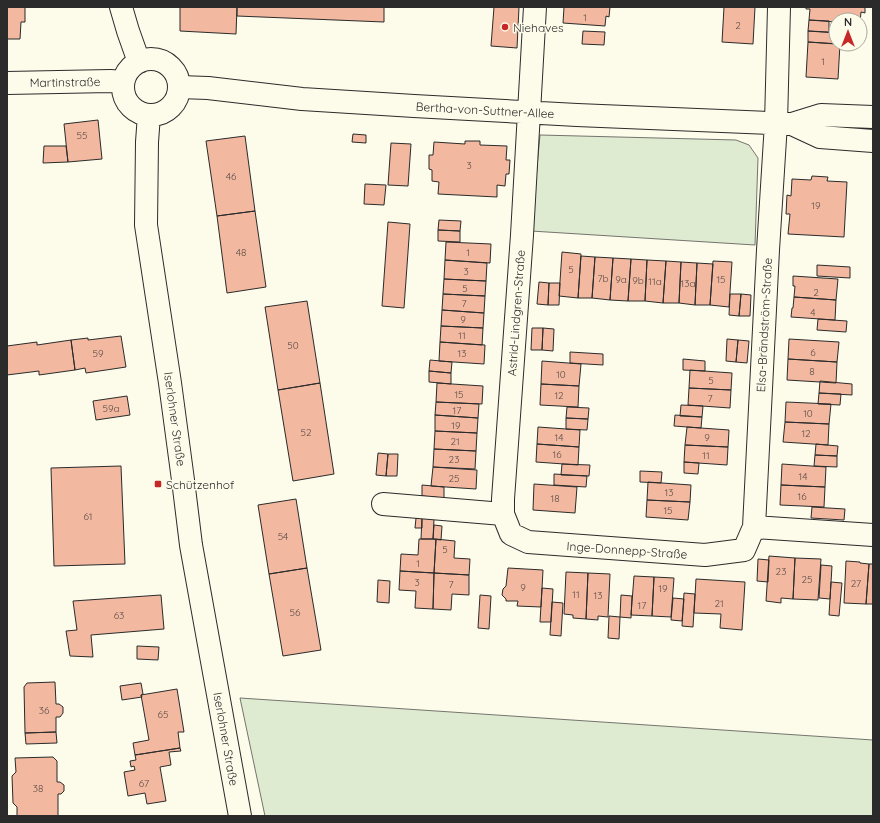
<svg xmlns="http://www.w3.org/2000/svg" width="880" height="823" font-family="Quicksand,sans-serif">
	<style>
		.green { fill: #deebd1; stroke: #74746e }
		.building { fill: #f2b8a0; stroke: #2b2b2b }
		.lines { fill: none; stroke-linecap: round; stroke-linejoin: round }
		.minor-casing { stroke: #2b2b2b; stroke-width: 24 }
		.major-casing { stroke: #2b2b2b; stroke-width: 24 }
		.minor { stroke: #fdfbea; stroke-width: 22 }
		.major { stroke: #fdfbea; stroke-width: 22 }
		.poi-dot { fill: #c62828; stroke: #fdfbea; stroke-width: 1.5 }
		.labels { text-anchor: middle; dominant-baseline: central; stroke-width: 3; stroke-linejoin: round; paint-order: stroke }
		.number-label { font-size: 10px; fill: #5d4e48 }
		.poi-label { font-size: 12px; fill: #2b2b2b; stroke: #fdfbea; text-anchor: start }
		.street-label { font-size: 12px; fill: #2b2b2b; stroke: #fdfbea }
	</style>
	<rect width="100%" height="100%" fill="#fdfbea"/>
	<!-- green -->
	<path class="green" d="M540,135L736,140L749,145L758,158L755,245L531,231Z
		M240,698L873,740V816H265Z"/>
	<!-- building -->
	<path class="building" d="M7,7H25V22H21L20,39H7Z
		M180,7H237L236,34L180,31Z
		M237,7H384V22L237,16Z
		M494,7H519L517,48L491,46Z
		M564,7H610L609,17L606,16L605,26L563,23Z
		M724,7H755L753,44L722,42Z
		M806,7H865V13L861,12L860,23V20H836V22L809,20L810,9H806Z
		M809,20L829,21V32L808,31Z
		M583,31L605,32L604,45L582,44Z
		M808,31L836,33V44L808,42Z
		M808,42L840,44L838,79L806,77Z
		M98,120L102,159L68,162L64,124Z
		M353,134L366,135V143L352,142Z
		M245,136L255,211L217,216L206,141Z
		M465,141H480V145L507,146L506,160H510L509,174H506L505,186L497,185V197L438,194L439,182L432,181V170L429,169V155H433L434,142L465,144Z
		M391,143L411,144L408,186L388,185Z
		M44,146H66L68,162L43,163Z
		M812,176L828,177L827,181L847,182L844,237L788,234L790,214H786L787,195L791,196L792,179L811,180Z
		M365,184L386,185L384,205L364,204Z
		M255,211L266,287L227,293L217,216Z
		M439,220L461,221L460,231L438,230Z
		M388,222L410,224L404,308L382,306Z
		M438,230L460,231V242L438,241Z
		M446,242L491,244L490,263L445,260Z
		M562,252L581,254L578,298L559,296Z
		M581,256L595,257L592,298H578Z
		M595,257L613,258L610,300L592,298Z
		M613,258L631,259L628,301L610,300Z
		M631,259L647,260L645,301H628Z
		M445,260L487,263L486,281L444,279Z
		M647,260L666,261L663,303L645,301Z
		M666,261L681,262L679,303H663Z
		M713,261L732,262L729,307L710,305Z
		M681,262L697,263L695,305L679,303Z
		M697,263L713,264L710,305H695Z
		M817,265L850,267V278L817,276Z
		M793,276L838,279L836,300L794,297L795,286H793Z
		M444,279L486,281L485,296L443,294Z
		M539,282L549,283L548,305L537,304Z
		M549,283H560L559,305H548Z
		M443,294L485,296L484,313L442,310Z
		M730,294H741L739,316L729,315Z
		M741,294L751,295L750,316H739Z
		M794,297L836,300L835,320L791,317L792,308H793Z
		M307,301L320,383L278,390L265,307Z
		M442,310L484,313L483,328L441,326Z
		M818,319L847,321L846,332L817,330Z
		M441,326L483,328L482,345L440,342Z
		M532,328H543L542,350H531Z
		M543,328L554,329L553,351L542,350Z
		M121,336L126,367L86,373L85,368L75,370L71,340L88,338V340Z
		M727,339L738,340L736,362L726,361Z
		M789,339L839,342L837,362L788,359Z
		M71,340L75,370L39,375V371L7,375V346L37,342V345Z
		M738,340L749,341L747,363L736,362Z
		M440,342L485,345L484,364L439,361Z
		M570,352L603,354V365L570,363Z
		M683,359L705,361V371L683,370Z
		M788,359L837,362L836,383L787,380Z
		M430,360L452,362L451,373L429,371Z
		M542,361L581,364L579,386L541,384Z
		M690,370L732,373L731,390L689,388Z
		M429,371L451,373V384L429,382Z
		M820,381L852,384V395L819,393Z
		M320,383L334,474L293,481L278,390Z
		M437,383L483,386L482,404L436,402Z
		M541,384L579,386L578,407L540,405Z
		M689,388L731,390L730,408L688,405Z
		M819,393L841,394L840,405L818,404Z
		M127,396L130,415L96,420L93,401Z
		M436,402L479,404L478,418L435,415Z
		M786,402L831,404L829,424L785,422Z
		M681,405L703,406L702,417L680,416Z
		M567,407L589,408L588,419L566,418Z
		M435,415L478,418L477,433L435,431Z
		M675,415L702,417L701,428L674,426Z
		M566,418L588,419L587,430L566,429Z
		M785,422L829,424L828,445L783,442Z
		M538,427L580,430L579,447L537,444Z
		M687,427L729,430L728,447L685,445Z
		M435,431L477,433L476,451L434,449Z
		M537,444L579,447L578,465L536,462Z
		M816,444L838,446L837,456L815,455Z
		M685,445L728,447L727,465L684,462Z
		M434,449L476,451L475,469L433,467Z
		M378,453L388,454L386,476L376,475Z
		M388,454H398L397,476H386Z
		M815,455L837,456V467L814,466Z
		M684,462L699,463L698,474L684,473Z
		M562,464L590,465L589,476L561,475Z
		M782,464L826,467L825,487L781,485Z
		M121,466L125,564L54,566L51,468Z
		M433,467L477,470L476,489L431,486Z
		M640,471L662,472L661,483L640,482Z
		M554,474L587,476L586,487L554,485Z
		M648,482L691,485L690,502L647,500Z
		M534,484L577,487L575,513L533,510Z
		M422,485L444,487V498L422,496Z
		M781,485L825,487L824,507L780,505Z
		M296,499L307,568L269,574L258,505Z
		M647,500L690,502L688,520L646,517Z
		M812,507L845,509L844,520L811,518Z
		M416,518H422V528H415Z
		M422,518L434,519L433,539H421Z
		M434,525L442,526L441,540L433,539Z
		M419,539H436L434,573L400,571L401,554L418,555Z
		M436,539L455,541L454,558L470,559L469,575L434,573Z
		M769,556L795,558L793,599L781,598V603L766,601Z
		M795,558L821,559L818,600L793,599Z
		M758,559L769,560L768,582L757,581Z
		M846,561L860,562V563L869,564L866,604L844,603Z
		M869,564H873V604H866Z
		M821,565L832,566L830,599L819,598Z
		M307,568L321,650L283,656L269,574Z
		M508,568L543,570L541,607L517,606L518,601H506V599L502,595L503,589L506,586Z
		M400,571L434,573L433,609L415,608L416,591L399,590Z
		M566,572L588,573L586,619L573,618V615L564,614Z
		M434,573L469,575V595L452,594L451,610L433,609Z
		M588,573L610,574L608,617L598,616V620L586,619Z
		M634,576L654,577L652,616L631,615Z
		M654,577L674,578L671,617L652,616Z
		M696,579L745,582L742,630L720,628L721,614L694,613Z
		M378,580L390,581L389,603L377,602Z
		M831,582L842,583L839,616L829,615Z
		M542,588L553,589L551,622H540Z
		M684,593L695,594L693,627L682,626Z
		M161,595L164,629L91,635L93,657L70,656L66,631L77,630L73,601Z
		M480,595L491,596L489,629L478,628Z
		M621,595L632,596L631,618L620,617Z
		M673,598L684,599L682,621L671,620Z
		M552,602L563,603L561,636L550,635Z
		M609,616L620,617L619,639L608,638Z
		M137,646L159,647L158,660L137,659Z
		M55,682L56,704H59L63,707V713L60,717H56V732L25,733L24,687L27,683Z
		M141,683L143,694L141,695L142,697L122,700L120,686Z
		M177,689L184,732H178L180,748L135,755L133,743L149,740L141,695Z
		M56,732L57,743L26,744L25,733Z
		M180,748L181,751L169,752L171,765L160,767L166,801L147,804L145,793L128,796L124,772L135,770L134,766L131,767L130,761L136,760L135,755Z
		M53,757L57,761V782H60L64,785V791L61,794H58V816H17V807L13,803L12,776L16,772L15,758Z"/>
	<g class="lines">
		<!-- minor casing -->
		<g class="minor-casing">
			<path id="minor" d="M7,83L110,81L123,82
				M179,87L208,88L302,99L414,106L577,115L792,124L821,115L873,117
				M792,124L820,137L873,141
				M383,504L503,514L511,534L528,542L705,555L744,550L754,527L873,535
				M503,514V499L522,235L535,7
				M754,527L768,250L776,123L779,7"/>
		</g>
		<!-- major casing -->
		<g class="major-casing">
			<path id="major" d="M121,7L128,31L139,62
				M123 87a28 28 0 1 1 56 0a28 28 0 1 1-56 0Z
				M149,115L147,142L146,225L170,383L183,480L191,545L240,816"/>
		</g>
		<!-- minor -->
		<use href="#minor" class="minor"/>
		<!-- major -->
		<use href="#major" class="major"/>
	</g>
	<!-- markers -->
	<g class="poi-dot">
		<circle cx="505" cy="27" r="4"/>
		<rect x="154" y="480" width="8" height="8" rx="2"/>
	</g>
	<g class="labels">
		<!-- number labels -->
		<g class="number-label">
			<text x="585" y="17">1</text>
			<text x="738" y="25">2</text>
			<text x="823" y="61">1</text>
			<text x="82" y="135">55</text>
			<text x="469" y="165">3</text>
			<text x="231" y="176">46</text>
			<text x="816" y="205">19</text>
			<text x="241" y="252">48</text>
			<text x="468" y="252">1</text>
			<text x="571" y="269">5</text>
			<text x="466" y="271">3</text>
			<text x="603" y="278">7b</text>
			<text x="621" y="279">9a</text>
			<text x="721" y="279">15</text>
			<text x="638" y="280">9b</text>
			<text x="655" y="281">11a</text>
			<text x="688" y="283">13a</text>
			<text x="465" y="288">5</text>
			<text x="816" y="292">2</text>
			<text x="464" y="303">7</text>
			<text x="813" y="312">4</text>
			<text x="463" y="319">9</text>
			<text x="462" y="335">11</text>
			<text x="293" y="345">50</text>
			<text x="813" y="352">6</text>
			<text x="98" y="353">59</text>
			<text x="462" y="353">13</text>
			<text x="812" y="371">8</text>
			<text x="561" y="374">10</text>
			<text x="711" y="380">5</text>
			<text x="459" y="394">15</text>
			<text x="559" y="395">12</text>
			<text x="710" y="398">7</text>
			<text x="111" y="408">59a</text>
			<text x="457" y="410">17</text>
			<text x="808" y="413">10</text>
			<text x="456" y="425">19</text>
			<text x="306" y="432">52</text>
			<text x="806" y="433">12</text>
			<text x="559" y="437">14</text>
			<text x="707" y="437">9</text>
			<text x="455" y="441">21</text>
			<text x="557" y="454">16</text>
			<text x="706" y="455">11</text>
			<text x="454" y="459">23</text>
			<text x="803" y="476">14</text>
			<text x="454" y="478">25</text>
			<text x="669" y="492">13</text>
			<text x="802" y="496">16</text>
			<text x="555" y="498">18</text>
			<text x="668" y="510">15</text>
			<text x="88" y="516">61</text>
			<text x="283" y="536">54</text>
			<text x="445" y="549">5</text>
			<text x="418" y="563">1</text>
			<text x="781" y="571">23</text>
			<text x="807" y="579">25</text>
			<text x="417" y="582">3</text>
			<text x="856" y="583">27</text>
			<text x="451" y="584">7</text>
			<text x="523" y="587">9</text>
			<text x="663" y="588">19</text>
			<text x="576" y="594">11</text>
			<text x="598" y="595">13</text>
			<text x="719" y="603">21</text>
			<text x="642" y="605">17</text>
			<text x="295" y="612">56</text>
			<text x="119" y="615">63</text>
			<text x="44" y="710">36</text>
			<text x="163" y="714">65</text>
			<text x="144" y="783">67</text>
			<text x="38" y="788">38</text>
		</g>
		<!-- poi labels -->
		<g class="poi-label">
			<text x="513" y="27">Niehaves</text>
			<text x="166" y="484">Schützenhof</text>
		</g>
		<!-- street labels -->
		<g class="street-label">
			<text transform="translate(65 82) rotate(-1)">Martinstraße</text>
			<text transform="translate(485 110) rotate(3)">Bertha-von-Suttner-Allee</text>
			<text transform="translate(516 313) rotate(-86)">Astrid-Lindgren-Straße</text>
			<text transform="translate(764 325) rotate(-87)">Elsa-Brändström-Straße</text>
			<text transform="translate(175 419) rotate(82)">Iserlohner Straße</text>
			<text transform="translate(627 550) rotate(4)">Inge-Donnepp-Straße</text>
			<text transform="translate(226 739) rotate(80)">Iserlohner Straße</text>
		</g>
	</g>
	<!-- border -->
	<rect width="880" height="823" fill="none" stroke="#2b2b2b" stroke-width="16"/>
	<!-- north arrow -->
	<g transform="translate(848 32)"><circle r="19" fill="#fdfbea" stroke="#a9a89e"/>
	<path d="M0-3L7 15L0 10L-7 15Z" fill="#c62828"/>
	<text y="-6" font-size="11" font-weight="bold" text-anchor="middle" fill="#2b2b2b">N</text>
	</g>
</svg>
